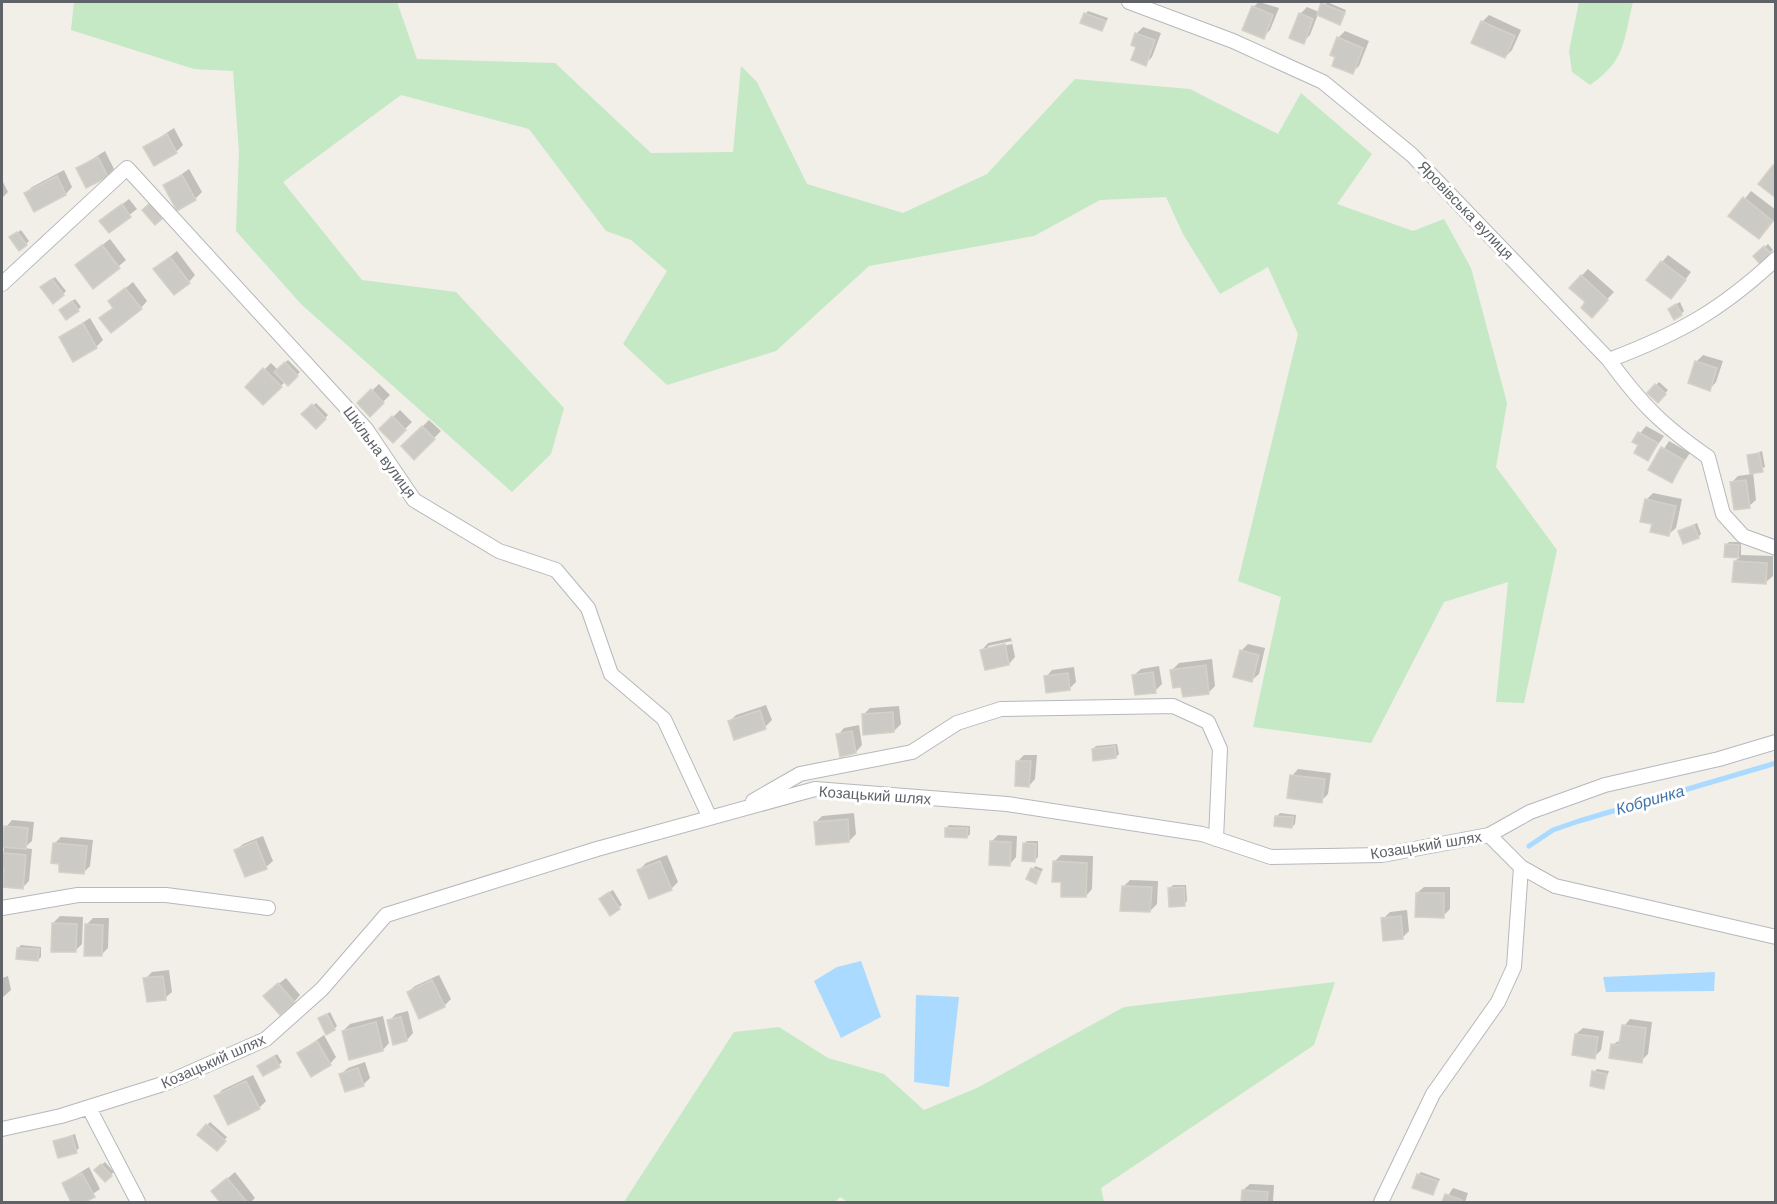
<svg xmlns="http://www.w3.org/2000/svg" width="1777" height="1204" font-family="Arial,sans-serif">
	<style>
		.green { fill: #c5e8c5 }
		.water { fill: #aadaff }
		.shadow { fill: #0003; fill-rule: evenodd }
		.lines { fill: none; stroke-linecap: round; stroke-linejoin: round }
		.stream { stroke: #aadaff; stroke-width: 5 }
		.building { fill: #cccac5; stroke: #d6d1c6; stroke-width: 1.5 }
		.street-casing { stroke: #b5b8bc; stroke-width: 16 }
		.street { stroke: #fff; stroke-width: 14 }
		.labels { text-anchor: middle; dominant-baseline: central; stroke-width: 6; stroke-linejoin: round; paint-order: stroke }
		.street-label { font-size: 15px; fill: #5f6368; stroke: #fff }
		.water-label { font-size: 16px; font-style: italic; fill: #4174aa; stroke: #fff }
	</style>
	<rect width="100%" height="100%" fill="#f1efe8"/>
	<!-- green -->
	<path class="green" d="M74,2H397L417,59L555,63L651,153L733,152L741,66L757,82L807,184L903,213L987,174L1075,79L1190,89L1278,134L1301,93L1372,154L1337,204L1413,231L1444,219L1471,268L1507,403L1496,467L1557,550L1524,703L1496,702L1508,582L1444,602L1371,743L1253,727L1281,597L1238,581L1298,334L1268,267L1220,294L1183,234L1166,197L1100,200L1034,236L869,266L776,351L667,385L623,344L667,271L631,240L606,231L529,129L401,95L283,182L362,280L456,292L564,408L551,454L512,492L301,304L236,231L239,152L233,71L194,69L71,30Z
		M1579,2H1633C1623,42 1626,60 1590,85L1572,72L1569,51Z
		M1335,982L1314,1045L1101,1188L1104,1202H848L840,1197L835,1202H624L734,1032L779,1027L828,1058L884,1074L924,1110L977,1088L1124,1007Z"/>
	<!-- water -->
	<path class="water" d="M861,961L881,1017L841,1038L814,981L837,967Z
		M1715,972L1714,991L1606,992L1603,977Z
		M916,995L959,997L949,1087L914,1082Z"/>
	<!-- shadow -->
	<path class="shadow" d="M1259,2L1279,8L1270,30L1263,37L1253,7Z
		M1327,2L1346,10L1342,20L1339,23L1318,14L1310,35L1303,42L1300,14L1307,7L1319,12Z
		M1088,11L1108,18L1102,30L1085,14Z
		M1489,15L1521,30L1512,50L1505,57L1482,22Z
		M1143,27L1161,33L1152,57L1145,64L1138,46L1136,34Z
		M1345,31L1369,41L1359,66L1352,72L1338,38Z
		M174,128L183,145L176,152L145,147Z
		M105,151L114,169L107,176L78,168Z
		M189,169L202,192L195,199L165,186Z
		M64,170L72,187L66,194L34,210L26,193L32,187Z
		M2,180L8,192L2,198Z
		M1751,191L1776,210V218L1765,231L1731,216Z
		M129,199L137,209L109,231L101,221Z
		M21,230L29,241L26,244L14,235Z
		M110,239L126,260L94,287L84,259Z
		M1768,244L1773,250L1760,262L1755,256Z
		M177,251L195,275L189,282L155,269Z
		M1668,255L1691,272L1677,291L1662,262Z
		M1588,269L1614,292L1598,309L1571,287Z
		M55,277L66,291L63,294L45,285Z
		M133,282L147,301L141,308L101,318L114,307L110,301Z
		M75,299L81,307L67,318L64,307Z
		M1680,302L1684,311L1681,314L1673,306Z
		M90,318L103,340L96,347L61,337Z
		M1703,355L1723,361L1716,382L1710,389L1696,362Z
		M288,360L300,372L288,384L285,382L263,403L247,387L271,363L278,370Z
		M1659,382L1668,390L1658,401L1649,393Z
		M379,384L390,395L370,415L359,403Z
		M316,403L328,415L316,427L304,414Z
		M400,410L412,422L393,441L381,429Z
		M429,420L441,431L414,458L403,446Z
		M1646,426L1664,436L1648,459L1640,445L1634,441Z
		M1669,441L1690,453L1671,481L1651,469Z
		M1762,451L1765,467L1753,472L1756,500L1749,506L1732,482L1738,476L1752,474L1749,456Z
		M1653,493L1682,499L1676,528L1669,534L1653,523L1646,500Z
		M1697,523L1701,534L1698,537L1680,531Z
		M1729,542H1741V555L1773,556V576L1766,582L1735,561L1740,557L1726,556V545Z
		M1011,638L1015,657L1009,664L982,650L988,643ZM1012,641V644L988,649V646Z
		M1248,644L1265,648L1259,674L1252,680L1241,651Z
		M1212,659L1215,686L1209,692L1183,685L1172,670L1179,663Z
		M1159,666L1162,684L1155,691L1134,675L1141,669Z
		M1074,667L1076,682L1069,689L1046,677L1052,670Z
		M766,705L772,720L765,727L729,722L736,715Z
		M899,706L901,724L894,731L863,715L870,708Z
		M859,725L862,745L856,752L838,735L844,728Z
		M1117,744L1119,754L1116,757L1093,749L1096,746Z
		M1024,755H1037L1035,779L1029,786L1018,761Z
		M1298,769L1331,773L1328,794L1321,801L1292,776Z
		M854,813L856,834L849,841L815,823L822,816Z
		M1280,813L1296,815L1295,824L1292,827L1277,816Z
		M12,820L34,822L32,841L24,848L32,849L29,881L22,888L6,867H2L6,827Z
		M949,825L970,826V834L967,837L946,828Z
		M998,835L1017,836L1016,857L1010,864L991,842Z
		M263,836L273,861L266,867L236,850L243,844Z
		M61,837L93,840L90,866L83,873L61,862L54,844Z
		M1027,841H1038V857L1035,860L1024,844Z
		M667,855L678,882L671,889L650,897L639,870L646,863Z
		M1061,855L1093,856L1092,889L1086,896L1062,881L1054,862Z
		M1035,866L1043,869L1036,882L1028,878Z
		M1130,880L1158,881L1157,904L1150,911L1123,887Z
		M1173,885H1186L1187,901L1184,904L1170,888Z
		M1424,887H1450V909L1443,916L1417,893Z
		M613,890L622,905L610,914L603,896Z
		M1407,910L1409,931L1402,938L1383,919L1390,912Z
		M60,916L83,917L82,944L75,951L53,923Z
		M93,918H109L108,948L101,955L86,925Z
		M21,945L41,947V957L38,960L18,948Z
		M169,970L172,992L165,998L145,979L152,972Z
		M439,975L451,999L444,1006L408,992L415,986Z
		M8,976L11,990L2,998V978Z
		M286,978L300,995L294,1002L272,989Z
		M408,1011L413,1033L407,1040L389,1021L396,1014Z
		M330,1012L337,1026L334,1029L320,1018Z
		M383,1016L389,1043L383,1050L350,1058L343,1031L350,1024Z
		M1630,1019L1652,1022L1648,1054L1641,1061L1612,1045L1622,1039L1624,1026Z
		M1583,1028L1604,1031L1601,1050L1594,1057L1576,1034Z
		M324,1035L336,1057L330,1064L298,1053Z
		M277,1054L282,1062L279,1065L259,1066Z
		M365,1062L370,1078L363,1085L341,1074L348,1068Z
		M1597,1069L1609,1071L1603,1087L1594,1072Z
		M253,1075L266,1101L259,1108L216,1097L222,1090Z
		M210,1122L227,1137L217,1149L199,1134Z
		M75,1134L79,1148L76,1151L55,1141Z
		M105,1162L114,1172L105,1180L96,1170Z
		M89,1167L100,1189L81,1202H73L63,1183Z
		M235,1172L255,1198L251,1202H222L213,1191Z
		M1421,1172L1440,1179L1433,1194L1418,1175Z
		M1250,1184L1274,1185L1273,1202H1242L1243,1190Z
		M1453,1188L1468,1193L1465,1202H1444Z"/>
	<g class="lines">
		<!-- stream -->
		<path class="stream" d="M1529,846L1553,830L1579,821L1776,763"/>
	</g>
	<!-- building -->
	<path class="building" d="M1321,3L1345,13L1340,25L1317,15Z
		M1252,6L1273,15L1264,39L1242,30Z
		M1084,13L1106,21L1102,31L1080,23Z
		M1299,13L1313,19L1304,44L1289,38Z
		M1481,21L1515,36L1505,58L1471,43Z
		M1135,33L1155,40L1146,66L1131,60L1136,47L1131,45Z
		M1337,37L1363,48L1353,74L1332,66L1335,57L1330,55Z
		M167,134L177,153L154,166L143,147Z
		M98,157L108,177L86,188L76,168Z
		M1773,165L1776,167V198L1758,184Z
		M182,175L196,200L177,211L163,185Z
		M57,176L66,195L34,212L24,193Z
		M1743,197L1773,221L1759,239L1728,216Z
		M150,203L163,218L155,225L142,210Z
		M122,204L131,217L109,233L99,221Z
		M17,232L27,245L19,251L9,237Z
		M102,245L120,268L93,289L75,265Z
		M1764,246L1771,254L1760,264L1753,256Z
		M170,257L190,283L174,295L153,269Z
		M1661,261L1686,280L1671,299L1646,280Z
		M1581,275L1608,300L1592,318L1581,308L1585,302L1569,288Z
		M52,279L64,295L53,304L40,287Z
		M125,288L142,309L111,333L99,318L113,308L108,301Z
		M72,301L79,311L66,320L59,310Z
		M1676,304L1682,315L1674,320L1668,309Z
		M83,323L97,348L73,362L59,337Z
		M1695,361L1717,368L1710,391L1688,383Z
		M285,362L298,376L288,386L274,372Z
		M263,368L282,387L263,405L245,387Z
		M1655,384L1666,394L1658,403L1647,393Z
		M371,389L384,403L370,417L357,403Z
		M312,404L326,419L316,429L301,414Z
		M392,416L406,430L393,443L379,429Z
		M422,426L435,439L414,460L401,446Z
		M1638,432L1658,443L1648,461L1634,453L1638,445L1632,442Z
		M1661,447L1684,460L1672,483L1648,470Z
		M1759,453L1763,472L1750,474L1747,455Z
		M1746,480L1750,508L1734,510L1730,482Z
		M1645,499L1676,506L1669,536L1650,532L1652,524L1640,522Z
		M1694,525L1699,538L1683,544L1678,531Z
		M1725,544L1739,545L1738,558L1724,557Z
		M1734,561L1767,563L1766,584L1732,582Z
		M1005,644L1009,665L985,670L980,650Z
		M1240,650L1259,655L1252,682L1233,677Z
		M1206,665L1209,694L1183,697L1181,687L1173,688L1170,670Z
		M1153,672L1156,693L1135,695L1132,675Z
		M1068,673L1070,690L1046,693L1044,676Z
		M760,710L766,729L734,740L728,721Z
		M893,712L894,732L863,735L862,714Z
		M852,731L856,753L840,757L836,734Z
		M1115,746L1116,758L1093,761L1092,749Z
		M1016,761H1031L1029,787L1015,786Z
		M1290,775L1325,779L1322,803L1287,798Z
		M1275,816L1293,817L1292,828L1274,826Z
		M848,819L849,842L816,845L814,822Z
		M4,826L28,828L26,849L2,847Z
		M945,828H968L967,838L945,837Z
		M256,841L267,869L245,877L234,850Z
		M990,841L1011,842L1010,866L989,865Z
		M53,843L87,846L84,874L59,872V864L51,863Z
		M1023,843L1036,844L1035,862L1022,861Z
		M2,853L26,855L23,889L3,887L4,868H2Z
		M660,861L672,890L649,899L637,870Z
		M1053,861L1087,863L1086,897H1061V882H1052Z
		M1031,868L1041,872L1036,884L1026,879Z
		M1122,886L1152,887L1150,912L1120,911Z
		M1184,887L1185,906L1169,907L1168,888Z
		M609,892L620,909L610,916L599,899Z
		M1416,893H1444V918L1415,917Z
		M1401,916L1403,939L1383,941L1381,918Z
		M52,923L77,924L76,952H51Z
		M85,924L103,925L102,956H84Z
		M17,948L39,949L38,961L16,959Z
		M163,976L166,1000L147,1002L143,978Z
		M432,980L445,1007L419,1019L407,992Z
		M278,983L295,1003L280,1015L263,996Z
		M327,1014L335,1030L326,1035L318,1018Z
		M401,1017L407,1041L393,1045L387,1020Z
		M376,1022L383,1051L349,1060L342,1031Z
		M1622,1025L1646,1028L1642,1063L1609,1058L1611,1044L1619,1045Z
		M1575,1034L1598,1037L1595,1059L1572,1055Z
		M317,1041L331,1065L311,1077L297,1053Z
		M274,1056L280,1067L263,1076L257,1066Z
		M358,1068L364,1086L345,1092L339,1074Z
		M1592,1071L1607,1074L1604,1089L1590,1086Z
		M246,1081L260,1109L228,1125L214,1096Z
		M206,1124L226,1141L217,1151L197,1135Z
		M72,1136L77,1153L58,1158L53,1141Z
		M101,1164L112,1176L105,1182L94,1170Z
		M82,1173L95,1197L85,1202H71L62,1183Z
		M1417,1174L1438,1181L1433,1195L1412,1188Z
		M227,1178L247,1202H220L211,1191Z
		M1242,1190L1268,1192L1267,1202H1241Z
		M1445,1194L1462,1200V1202H1442Z"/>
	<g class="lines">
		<!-- street casing -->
		<g class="street-casing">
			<path id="street" d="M1129,2L1233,41L1323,82L1412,155L1609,360C1680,333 1720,311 1776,259
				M2,284L127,168L366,429L414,500L499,551L556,570L588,608L611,674L664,719L710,818
				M1609,360C1642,405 1662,425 1708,457L1723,514L1743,536L1776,548
				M753,801L800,774L912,752L957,723L1001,709L1173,706L1208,722L1220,749L1216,839
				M1489,835L1521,867L1555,886L1776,937
				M2,908L78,895H166L268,908
				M89,1108L138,1202
				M2,1129L61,1116L166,1083L266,1039L322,989L386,915L597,849L815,789L1007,804L1202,834L1271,857L1382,855L1489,835L1530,812L1605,785L1719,759L1776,742
				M1381,1202L1433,1094L1498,1002L1514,967L1521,867"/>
		</g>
		<!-- street -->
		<use href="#street" class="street"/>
	</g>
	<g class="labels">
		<!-- street labels -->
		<g class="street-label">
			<text transform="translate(1466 210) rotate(46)">Яровівська вулиця</text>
			<text transform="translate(380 452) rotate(53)">Шкільна вулиця</text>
			<text transform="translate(875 795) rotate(4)">Козацький шлях</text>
			<text transform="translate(1426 845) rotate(-9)">Козацький шлях</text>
			<text transform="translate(213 1061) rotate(-24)">Козацький шлях</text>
		</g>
		<!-- water labels -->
		<g class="water-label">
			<text transform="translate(1650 800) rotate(-16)">Кобринка</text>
		</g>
	</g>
	<!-- border -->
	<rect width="1777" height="1204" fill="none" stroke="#5f6368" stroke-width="6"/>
</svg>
